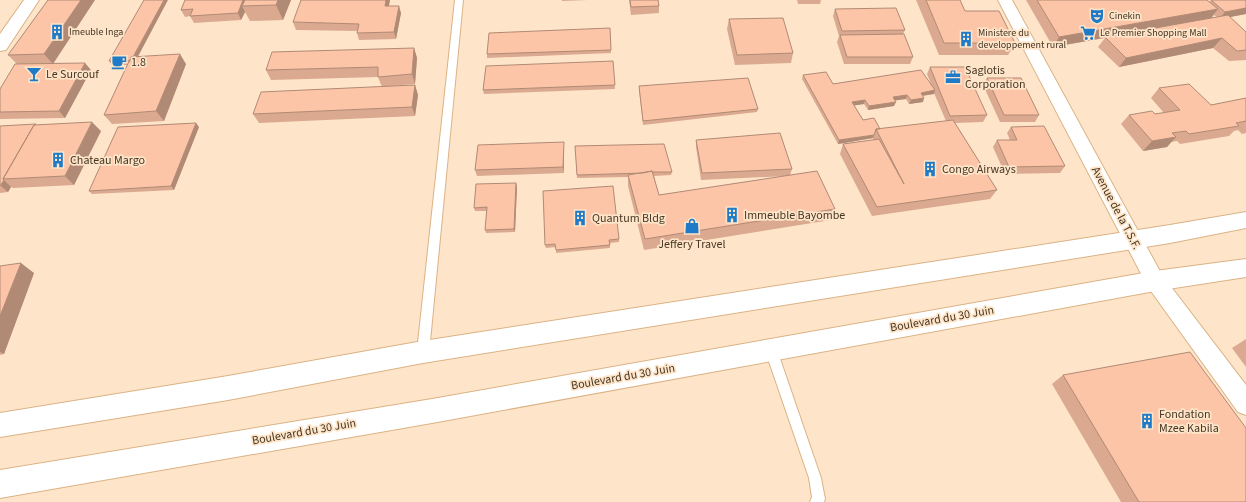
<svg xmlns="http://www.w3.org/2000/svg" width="1246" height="502" font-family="'Source Sans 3',sans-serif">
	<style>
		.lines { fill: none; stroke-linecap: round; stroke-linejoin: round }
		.lane-casing { stroke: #dbb285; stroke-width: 2 }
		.street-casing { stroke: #dbb285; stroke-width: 2 }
		.primary-casing { stroke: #dbb285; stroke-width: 2 }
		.lane { fill: #fff; fill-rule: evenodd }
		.street { fill: #fff; fill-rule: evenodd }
		.primary { fill: #fff; fill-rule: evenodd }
		.wall { fill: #daa990; fill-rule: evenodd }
		.shaded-wall { fill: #b18a75 }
		.building { fill: #fdc5a7; stroke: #b18a75 }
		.labels { text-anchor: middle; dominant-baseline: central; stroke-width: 3.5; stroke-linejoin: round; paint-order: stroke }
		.far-poi-label { font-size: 10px; fill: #463623; stroke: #fee5c9; text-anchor: start }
		.poi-label { font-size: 12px; fill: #463623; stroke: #fee5c9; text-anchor: start }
		.street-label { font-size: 12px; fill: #463623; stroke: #fee5c9 }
	</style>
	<rect width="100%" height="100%" fill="#fee5c9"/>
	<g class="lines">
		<!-- lane casing -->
		<g class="lane-casing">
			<path id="lane" d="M455,0H463L429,352L427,356L423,357L419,356L417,352Z
				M771,345L775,346L777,350L821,478L825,499L824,502H810L812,497L809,478L765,350L767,346Z"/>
		</g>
		<!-- street casing -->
		<g class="street-casing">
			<path id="street" d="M24,0H39L6,50L0,51V34Z
				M998,0H1012L1162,275L1246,385V415L1238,412L1148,287Z"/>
		</g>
		<!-- primary casing -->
		<g class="primary-casing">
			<path id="primary" d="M1246,212V228L1170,243L423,363L228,400L0,437V413L228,376L423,341L1170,225Z
				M1246,259V277L1155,291L432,423L0,498V470L432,399L1155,271Z"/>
		</g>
		<!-- lane -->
		<use href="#lane" class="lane"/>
		<!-- street -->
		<use href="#street" class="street"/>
		<!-- primary -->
		<use href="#primary" class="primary"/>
	</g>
	<!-- wall -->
	<path class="wall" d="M48,0L53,64L91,70L65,118L0,119V89L17,64L8,55Z
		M185,0H291L283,20L250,21L245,12L241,20L194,23L190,16L185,17L181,10Z
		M390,0L389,6L401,13L396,39L359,40L357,33V31L296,30L293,22Z
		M562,0H588L562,1Z
		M629,0H658L659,6V13L631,15Z
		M797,0H821L820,4H798Z
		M916,0H960L965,11L1015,43L1008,55H939Z
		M1026,0H1207L1209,2L1211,0H1246V14L1230,17L1246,32V60L1229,61L1213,48L1119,67L1098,47L1105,38L1053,47ZM1214,15L1217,17L1211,19Z
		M835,9L905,30L903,34L913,57L910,64H844L837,42L839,36L833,16Z
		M729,19L793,53L791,63L735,65L727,29Z
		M610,28L611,53L487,58V54Z
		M414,48L417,58L415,84L388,86L415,85L418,95L415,116L259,123L253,114L382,87L378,77L271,80L266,70Z
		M138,57L186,64L164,121L112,124L104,115L128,65H112L109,61Z
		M613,61L615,89L484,94L483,90Z
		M930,67L987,115L983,122L955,123L997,190L990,199L872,216L840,154L843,144L873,140V138L838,144L802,79L803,75L833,84H931L927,74ZM934,93L946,121L880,129L863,120L854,105L864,104L868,110L894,106L895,100L906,99L909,104L923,102V96L934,94Z
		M987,78L1039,115L1035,122H1000L983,85Z
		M639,86L758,109L757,112L643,125L639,90Z
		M1159,88L1211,105L1246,98V133L1242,134L1238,130L1234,131L1229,136L1180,144L1177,141L1171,142L1167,147L1143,151L1121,124L1129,115L1155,114L1164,113L1151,98Z
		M37,125L101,131L74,185L13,188L11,187L8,192L0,193V126Z
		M199,127L174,190L92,194L89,191Z
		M1011,127L1065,166L1060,173L1005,174L993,147L997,140H1010L1007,133Z
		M696,140L792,169L790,175L835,209L831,220L644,250L628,186V177L577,178L575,146L672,172L671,175L654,176L659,195L786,176L701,180L696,147Z
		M564,149V173L477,176L475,170Z
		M516,183L517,187L515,232L486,233L485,230L487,211H475L474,208Z
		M619,239V242L610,243V248L556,253V247L546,248L545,245Z
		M0,266L34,273L4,354L0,355Z
		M1246,339V367L1232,348Z
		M1063,375L1246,502H1121L1052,384Z"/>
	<!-- shaded-wall -->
	<path class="shaded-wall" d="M81,0H95L53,64L44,54Z
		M164,0H168L134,64L131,61Z
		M243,0H249L242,6L245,12L241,20L238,13Z
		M278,0H291L283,20L276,5Z
		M386,0H390L387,13L385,6Z
		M399,6L401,13L396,39L394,32Z
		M1246,8V14L1219,19L1225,12Z
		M1218,9L1210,19L1053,47L1059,37Z
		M1222,38L1213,48L1119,67L1126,58Z
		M414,48L417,58L415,84L412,74Z
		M180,54L186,64L164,121L156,111Z
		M85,63L91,70L65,118L59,111Z
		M415,85L418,95L415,116L412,107Z
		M935,90L934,94L919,96L921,93Z
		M907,95L906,99L891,101L893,97Z
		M924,98L923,102L909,104L911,100Z
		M865,100L864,104L851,106L852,102Z
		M896,102L894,106L868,110L869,106Z
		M92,122L101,131L74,185L65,176Z
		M196,123L199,127L174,190L171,186Z
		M874,135L873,138L838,144L839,140Z
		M1176,137L1167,147L1143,151L1152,141Z
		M564,142V173L563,167Z
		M4,180L11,187L8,192L1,186Z
		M516,183L517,187L515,232L514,229Z
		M21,263L34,273L4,354L0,352V316Z"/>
	<!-- building -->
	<path class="building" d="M48,0H81L44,54L8,55Z
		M144,0H164L133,57H131L130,61H109Z
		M185,0H243L238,13L190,16L193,9L181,10Z
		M245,0H278L276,5L242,6Z
		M301,0H386L385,6H399L394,32L357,33L359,24L293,22Z
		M630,0H658L659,6L631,7Z
		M926,0H960L965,11H999L1015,43H944Z
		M1037,0H1207L1218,9L1059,37Z
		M1211,0H1246V8L1225,12Z
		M896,8L905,30L842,31L835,9Z
		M1228,15L1246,32V50L1237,51L1222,38L1126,58L1105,37Z
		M783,18L793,53L737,55L729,19Z
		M610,28L611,50L487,54L489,33Z
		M904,34L913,57H847L840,35Z
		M414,48L412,74L378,77V67L266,70L272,52Z
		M180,54L156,111L104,115L131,57Z
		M613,61L615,85L483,90L486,66Z
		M85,63L59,111L0,112V89L15,64Z
		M930,67H965L987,115L950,116Z
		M921,70L935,90L921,93L924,98L911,100L907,95L893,97L896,102L869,106L865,100L852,102L863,120L874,118L880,129H876L874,135L839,140L803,75L826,72L833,84Z
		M748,78L758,109L643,121L639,86Z
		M987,78H1021L1039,115H1004Z
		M1189,84L1211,105L1246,98V121L1236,123L1239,126L1189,134L1186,131L1172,133L1176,137L1152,141L1129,115L1152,111L1155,114L1180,110L1159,88Z
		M415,85L412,107L253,114L261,92Z
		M953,120L997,190L877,207L843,144L879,139L904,184L876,129Z
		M92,122L65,176L3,179L34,125Z
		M196,123L171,186L89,191L118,127Z
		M36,124L34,125L3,179L4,180L0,186V126Z
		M1044,126L1065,166L1009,167L997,140H1017L1011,127Z
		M780,133L792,169L702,173L696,140Z
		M564,142L563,167L475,170L478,145Z
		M664,144L672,172H653L652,171L643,173L577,175L575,146Z
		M652,171L659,195L817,171L835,209L645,239L628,175Z
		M516,183L514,229L485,230L487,207L474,208L476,184Z
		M613,186L619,239L609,240L610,245L556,250L555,244L545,245L543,191Z
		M21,263L0,316V266Z
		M1190,352L1246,428V502H1139L1063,375Z"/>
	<!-- icons -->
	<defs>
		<g id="theatre-bare" transform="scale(1.2)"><path d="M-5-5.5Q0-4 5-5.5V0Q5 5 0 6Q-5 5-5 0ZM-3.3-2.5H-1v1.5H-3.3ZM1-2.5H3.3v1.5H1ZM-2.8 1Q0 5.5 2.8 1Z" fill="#1f7bc8" stroke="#fee5c9" stroke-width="2.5" paint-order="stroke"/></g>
		<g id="building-bare" transform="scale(1.2)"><path d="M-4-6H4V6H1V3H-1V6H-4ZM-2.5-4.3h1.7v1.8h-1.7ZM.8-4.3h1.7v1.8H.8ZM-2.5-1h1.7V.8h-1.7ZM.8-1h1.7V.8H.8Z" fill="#1f7bc8" stroke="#fee5c9" stroke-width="2.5" paint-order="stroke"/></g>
		<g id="supermarket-bare" transform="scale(1.2)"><path d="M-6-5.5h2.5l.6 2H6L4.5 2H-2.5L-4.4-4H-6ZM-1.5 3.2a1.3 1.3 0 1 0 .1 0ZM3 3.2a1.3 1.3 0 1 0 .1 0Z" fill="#1f7bc8" stroke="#fee5c9" stroke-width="2.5" paint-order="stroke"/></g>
		<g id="cafe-bare" transform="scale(1.2)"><path d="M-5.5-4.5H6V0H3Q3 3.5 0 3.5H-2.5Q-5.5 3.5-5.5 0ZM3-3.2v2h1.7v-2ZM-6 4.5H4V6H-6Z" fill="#1f7bc8" stroke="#fee5c9" stroke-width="2.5" paint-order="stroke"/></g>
		<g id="bar-bare" transform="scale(1.2)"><path d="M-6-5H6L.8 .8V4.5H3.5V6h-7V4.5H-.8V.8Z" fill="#1f7bc8" stroke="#fee5c9" stroke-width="2.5" paint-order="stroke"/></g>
		<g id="office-bare" transform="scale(1.2)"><path d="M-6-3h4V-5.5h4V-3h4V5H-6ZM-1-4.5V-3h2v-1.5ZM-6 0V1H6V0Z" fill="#1f7bc8" stroke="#fee5c9" stroke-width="2.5" paint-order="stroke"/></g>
		<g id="shop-bare" transform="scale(1.2)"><path d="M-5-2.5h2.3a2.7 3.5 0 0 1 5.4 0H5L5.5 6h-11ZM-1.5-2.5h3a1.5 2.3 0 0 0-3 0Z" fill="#1f7bc8" stroke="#fee5c9" stroke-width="2.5" paint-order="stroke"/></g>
	</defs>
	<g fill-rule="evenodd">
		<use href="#theatre-bare" x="1097" y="16"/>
		<use href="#building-bare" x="57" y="32"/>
		<use href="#supermarket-bare" x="1088" y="33"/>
		<use href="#building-bare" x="966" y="39"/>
		<use href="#cafe-bare" x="119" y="62"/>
		<use href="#bar-bare" x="34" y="74"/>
		<use href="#office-bare" x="953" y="77"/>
		<use href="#building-bare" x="58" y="160"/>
		<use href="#building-bare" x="930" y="169"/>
		<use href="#building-bare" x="732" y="215"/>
		<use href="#building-bare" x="580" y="218"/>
		<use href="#shop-bare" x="692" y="226"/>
		<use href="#building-bare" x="1147" y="421"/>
	</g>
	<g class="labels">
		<!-- far-poi labels -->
		<g class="far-poi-label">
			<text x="1109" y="16">Cinekin</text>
			<text x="69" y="32">Imeuble Inga</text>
			<text x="978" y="33">Ministere du<tspan x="978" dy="12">developpement rural</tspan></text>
			<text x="1100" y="33">Le Premier Shopping Mall</text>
		</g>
		<!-- poi labels -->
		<g class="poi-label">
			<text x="131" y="62">1.8</text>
			<text x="965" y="70">Saglotis<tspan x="965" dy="14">Corporation</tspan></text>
			<text x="46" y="74">Le Surcouf</text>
			<text x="70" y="160">Chateau Margo</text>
			<text x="942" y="169">Congo Airways</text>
			<text x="744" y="215">Immeuble Bayombe</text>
			<text x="592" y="218">Quantum Bldg</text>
			<text x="692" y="244" text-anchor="middle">Jeffery Travel</text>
			<text x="1159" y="414">Fondation<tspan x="1159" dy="14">Mzee Kabila</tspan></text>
		</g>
		<!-- street labels -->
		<g class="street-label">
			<text transform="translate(1116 208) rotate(62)">Avenue de la T.S.F.</text>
			<text transform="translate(942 319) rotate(-10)">Boulevard du 30 Juin</text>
			<text transform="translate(623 377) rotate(-10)">Boulevard du 30 Juin</text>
			<text transform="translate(304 432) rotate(-10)">Boulevard du 30 Juin</text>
		</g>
	</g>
</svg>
